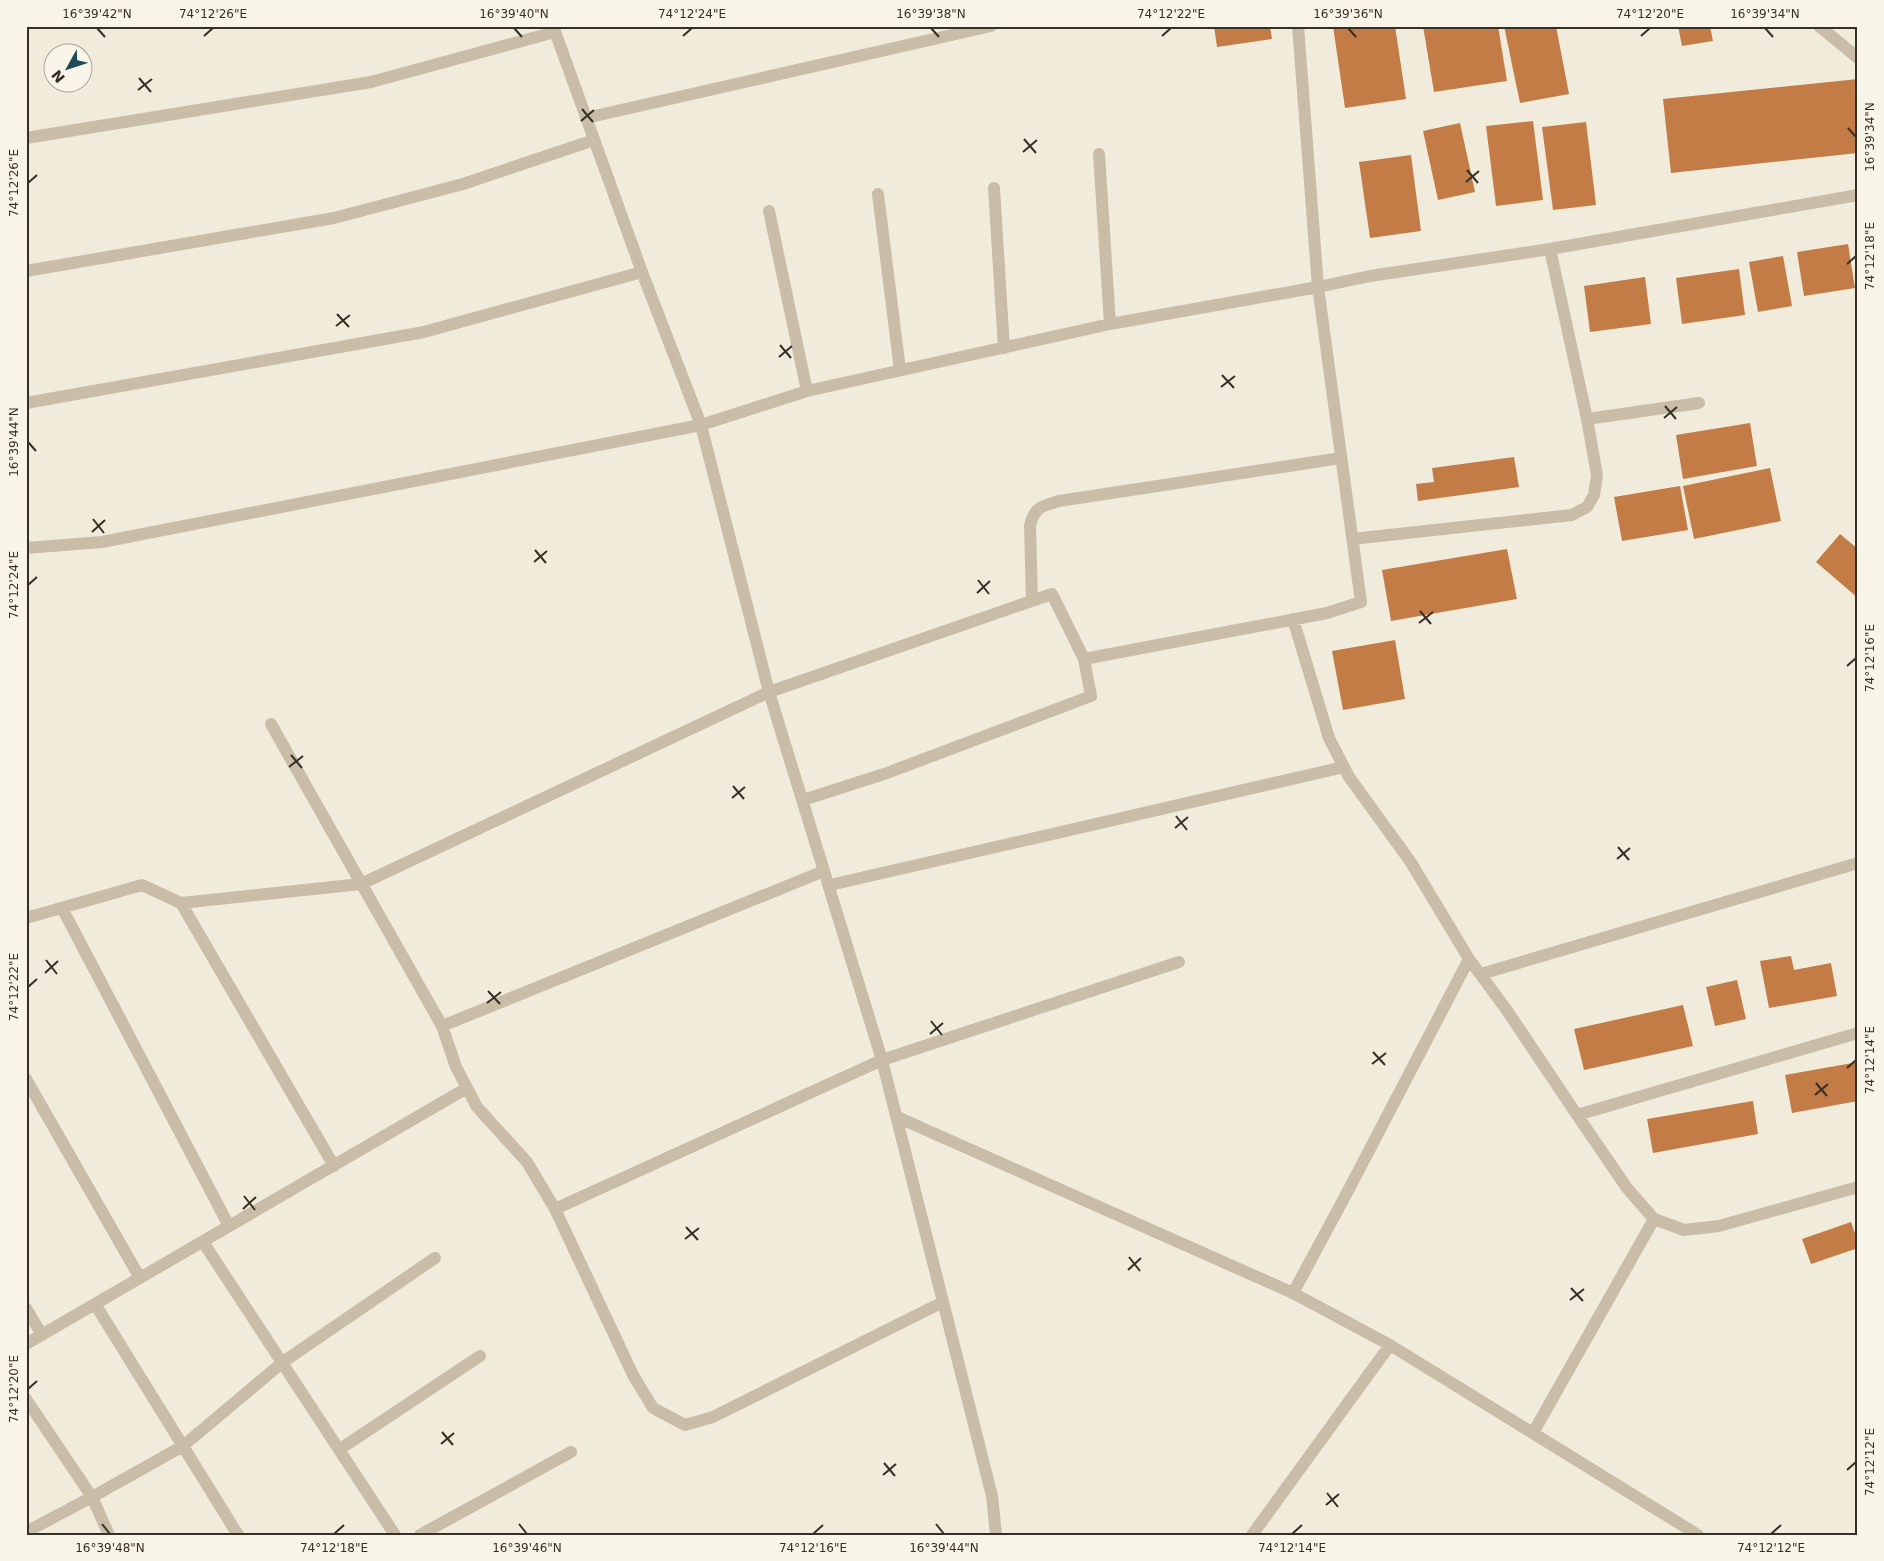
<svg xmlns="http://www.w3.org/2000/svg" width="1884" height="1561" font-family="'DejaVu Sans',sans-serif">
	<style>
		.building { fill: #c47c47 }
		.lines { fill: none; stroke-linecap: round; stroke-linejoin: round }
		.service { stroke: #c9bda7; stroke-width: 12 }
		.minor { stroke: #c9bda7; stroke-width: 12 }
		.tertiary { stroke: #c9bda7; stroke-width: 12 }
		.ticks { fill: none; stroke: #362f28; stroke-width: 2 }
		.neatline { fill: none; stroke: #362f28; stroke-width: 2 }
		.ticks-label { font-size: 12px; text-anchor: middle; fill: #362f28 }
	</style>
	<rect width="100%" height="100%" fill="#f1ebdb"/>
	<!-- building -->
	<path class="building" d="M1214,26H1270L1272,39L1217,47Z
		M1333,26H1395L1406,99L1345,108Z
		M1423,26H1498L1507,81L1434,92Z
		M1504,26H1556L1569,94L1520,103Z
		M1678,26H1710L1713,41L1682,46Z
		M1858,79V153L1671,173L1663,99Z
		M1533,121L1543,200L1496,206L1486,126Z
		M1586,122L1596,205L1553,210L1542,127Z
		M1460,123L1475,192L1438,200L1423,131Z
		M1411,155L1421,231L1370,238L1359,162Z
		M1848,244L1855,288L1804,296L1797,252Z
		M1783,256L1792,306L1758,312L1749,262Z
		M1739,269L1745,315L1682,324L1676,278Z
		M1645,277L1651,324L1590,332L1584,286Z
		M1750,423L1757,466L1683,479L1676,435Z
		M1514,457L1519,487L1418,501L1416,484L1434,482L1432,468Z
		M1770,468L1781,521L1694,539L1683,486Z
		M1680,486L1688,530L1622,541L1614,497Z
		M1840,534L1858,549V598L1816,562Z
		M1507,549L1517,599L1391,621L1382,570Z
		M1395,640L1405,699L1343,710L1332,651Z
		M1791,956L1794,970L1831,963L1837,996L1769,1008L1760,961Z
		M1737,980L1746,1019L1715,1026L1706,987Z
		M1683,1005L1693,1046L1584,1070L1574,1029Z
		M1858,1062V1101L1792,1113L1785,1075Z
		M1753,1101L1758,1134L1653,1153L1647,1119Z
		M1851,1222L1858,1242V1248L1811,1264L1802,1239Z"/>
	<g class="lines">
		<!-- service -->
		<path class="service" d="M1587,419L1699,403"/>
		<!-- minor -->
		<path class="minor" d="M1819,26L1858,58
			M586,118L991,26
			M26,138L371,82L555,32
			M1099,154L1110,324
			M994,188L1004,348
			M878,194L900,370
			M769,211L807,391
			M26,271L334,218L463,184L594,140
			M26,403L424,332L642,272
			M701,425L807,391L1110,324L1318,287L1370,276L1550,249L1858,195
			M1352,539L1572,515L1587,507L1594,495L1597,475L1587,419L1550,249
			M1032,601L1030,526C1034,507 1042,506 1059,501L1341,458
			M1293,619L1329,738L1349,777L1410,861L1469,959L1506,1009L1577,1115L1627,1188L1654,1219L1684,1230L1719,1226L1858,1187
			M271,724L442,1026
			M803,800L887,773L1091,696L1084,659
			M824,871L442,1026L456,1067L477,1107L527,1162L555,1209L882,1060L1179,962
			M830,885L1344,767
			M181,903L361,884L769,692L1052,594L1084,659L1327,613L1361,602L1318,287L1298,26
			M62,908L229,1226
			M26,918L142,885L181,903L334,1166
			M1481,974L1858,863
			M26,1079L140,1278
			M1577,1115L1858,1033
			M897,1117L1293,1293L1390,1345L1698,1535
			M555,1209L633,1375L653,1408L685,1425L713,1417L943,1302
			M203,1242L395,1535
			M1293,1293L1349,1189L1469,959
			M95,1304L238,1535
			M26,1308L42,1335
			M26,1344L467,1088
			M26,1399L92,1497L109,1535
			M1533,1433L1654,1219
			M340,1449L480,1356
			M26,1532L92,1497L183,1446L283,1362L435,1258
			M420,1535L571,1452
			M1252,1535L1390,1345"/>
		<!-- tertiary -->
		<path class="tertiary" d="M553,26L642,272L701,425L769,692L882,1060L992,1496L996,1535
			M26,548L102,542L701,425"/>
	</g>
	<!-- ticks -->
	<path class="ticks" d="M97,28L105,37M514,28L522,37M931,28L939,37M1348,28L1356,37M1765,28L1773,37M204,36L213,28M683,36L692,28M1162,36L1171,28M1641,36L1650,28M139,78L151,92M138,90L152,79M582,109L593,122M581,121L594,110M1848,128L1856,137M1024,139L1036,153M1023,152L1037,140M1467,170L1478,183M1466,182L1479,171M28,183L37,175M1847,264L1856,256M337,314L349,327M336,326L350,315M780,345L791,358M779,357L792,346M1222,375L1234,388M1221,387L1235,376M1665,406L1676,419M1664,418L1677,407M28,442L36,451M93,519L104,533M92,532L105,520M535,550L546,563M534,562L547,551M978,580L989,594M28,585L37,577M977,593L990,581M1420,611L1431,624M1419,623L1433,612M1847,666L1856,658M291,755L302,768M289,767L303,756M733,786L744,799M732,798L745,787M1176,816L1187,830M1175,828L1188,817M1618,847L1629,860M1617,859L1630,848M46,960L57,974M45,973L58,961M28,987L37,979M488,991L500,1004M487,1003L501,992M931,1021L942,1035M930,1034L943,1023M1373,1052L1385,1065M1372,1064L1386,1053M1847,1068L1856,1060M1816,1083L1827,1096M1815,1095L1828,1084M244,1196L255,1210M243,1209L256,1197M686,1227L698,1240M685,1239L699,1228M1129,1257L1140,1271M1128,1270L1141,1258M1571,1288L1583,1301M1570,1300L1584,1289M28,1389L37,1381M442,1432L453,1445M441,1444L454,1433M884,1463L895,1476M1847,1470L1856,1462M883,1475L896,1464M1327,1493L1338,1507M1326,1505L1339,1494M102,1524L110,1534M519,1524L527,1534M936,1524L944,1534M334,1534L344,1525M813,1534L823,1525M1292,1534L1302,1525M1771,1534L1781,1525"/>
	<!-- border -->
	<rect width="1884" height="1561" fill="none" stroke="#f9f4e8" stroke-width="55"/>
	<!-- north arrow -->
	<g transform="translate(68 68) rotate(230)"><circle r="24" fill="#f9f4e8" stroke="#aba59b"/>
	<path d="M0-4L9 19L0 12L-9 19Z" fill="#1e4957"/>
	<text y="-8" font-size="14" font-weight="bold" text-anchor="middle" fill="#362f28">N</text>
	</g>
	<rect x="28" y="28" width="1828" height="1506" class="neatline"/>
	<g class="ticks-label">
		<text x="97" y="18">16°39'42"N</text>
		<text x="213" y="18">74°12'26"E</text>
		<text x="514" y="18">16°39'40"N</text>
		<text x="692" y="18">74°12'24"E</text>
		<text x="931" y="18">16°39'38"N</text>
		<text x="1171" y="18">74°12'22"E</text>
		<text x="1348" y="18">16°39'36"N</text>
		<text x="1650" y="18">74°12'20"E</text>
		<text x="1765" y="18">16°39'34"N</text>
		<text transform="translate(1870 137) rotate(-90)" y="4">16°39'34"N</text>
		<text transform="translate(14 183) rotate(-90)" y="4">74°12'26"E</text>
		<text transform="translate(1870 256) rotate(-90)" y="4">74°12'18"E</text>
		<text transform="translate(14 442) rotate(-90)" y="4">16°39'44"N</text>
		<text transform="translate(14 585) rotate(-90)" y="4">74°12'24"E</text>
		<text transform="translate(1870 658) rotate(-90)" y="4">74°12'16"E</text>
		<text transform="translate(14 987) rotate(-90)" y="4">74°12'22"E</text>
		<text transform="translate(1870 1060) rotate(-90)" y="4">74°12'14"E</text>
		<text transform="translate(14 1389) rotate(-90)" y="4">74°12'20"E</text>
		<text transform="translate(1870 1462) rotate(-90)" y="4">74°12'12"E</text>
		<text x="110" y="1552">16°39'48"N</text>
		<text x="334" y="1552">74°12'18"E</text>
		<text x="527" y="1552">16°39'46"N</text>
		<text x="813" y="1552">74°12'16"E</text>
		<text x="944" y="1552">16°39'44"N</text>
		<text x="1292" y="1552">74°12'14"E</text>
		<text x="1771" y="1552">74°12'12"E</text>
	</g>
</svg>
